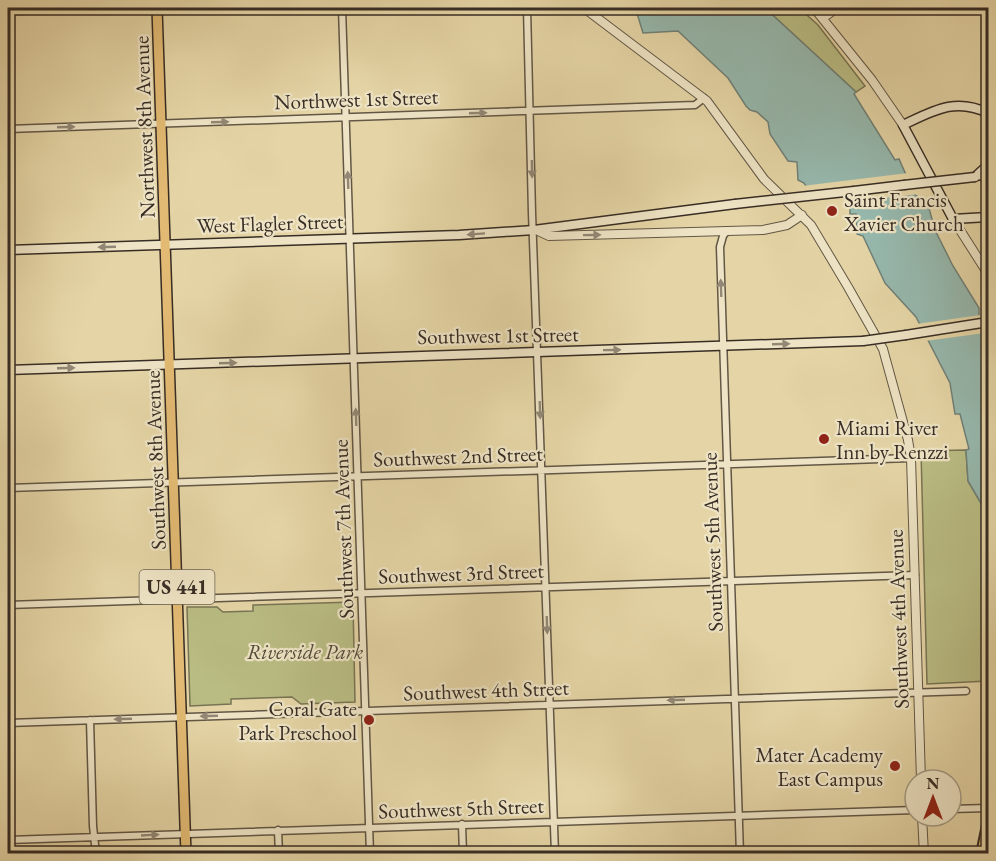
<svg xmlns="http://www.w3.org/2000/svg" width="996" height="861" font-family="'EB Garamond',serif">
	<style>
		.green { fill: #b9bc83; stroke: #787454; stroke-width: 1.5 }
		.water { fill: #96b8ad; stroke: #708077; stroke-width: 1.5 }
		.pier { fill: #e5d5a6 }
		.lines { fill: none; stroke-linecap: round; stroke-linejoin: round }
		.minor-casing { stroke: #625745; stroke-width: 9 }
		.tertiary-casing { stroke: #625745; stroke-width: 10 }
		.secondary-casing { stroke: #372d25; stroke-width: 11 }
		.primary-casing { stroke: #372d25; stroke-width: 12 }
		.motorway-casing { stroke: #372d25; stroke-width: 14 }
		.minor { stroke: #eee4c5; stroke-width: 6 }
		.tertiary { stroke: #eee4c5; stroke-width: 8 }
		.secondary { stroke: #eee4c5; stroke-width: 8 }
		.primary { stroke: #e2ba73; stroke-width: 9 }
		.motorway { stroke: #e2ba73; stroke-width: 10 }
		.secondary-bridge-casing { stroke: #372d25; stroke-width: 11; stroke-linecap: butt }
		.secondary-bridge { stroke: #eee4c5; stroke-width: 8 }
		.oneway { fill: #928875 }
		.poi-dot { fill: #8f2418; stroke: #eee4c5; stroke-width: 2 }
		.labels { text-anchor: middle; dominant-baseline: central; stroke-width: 4.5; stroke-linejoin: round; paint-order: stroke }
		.shield { fill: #eee4c5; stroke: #6e6455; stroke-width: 1.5 }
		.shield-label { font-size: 20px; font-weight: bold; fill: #372d25 }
		.street-label { font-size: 21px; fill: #372d25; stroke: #eee4c5 }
		.poi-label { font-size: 21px; fill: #372d25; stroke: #eee4c5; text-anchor: start }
		.park-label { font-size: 21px; font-style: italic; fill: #514a38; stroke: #eee4c5 }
	</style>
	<rect width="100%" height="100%" fill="#e5d5a6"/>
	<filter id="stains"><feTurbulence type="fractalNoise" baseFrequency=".00333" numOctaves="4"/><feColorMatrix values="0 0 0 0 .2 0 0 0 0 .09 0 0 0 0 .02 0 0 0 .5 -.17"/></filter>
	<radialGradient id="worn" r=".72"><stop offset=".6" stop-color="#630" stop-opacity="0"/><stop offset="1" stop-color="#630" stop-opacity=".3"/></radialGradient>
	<!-- green -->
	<path class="green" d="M765,8H799L818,25L865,86L856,92Z
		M966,450L968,481L985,510L986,542L988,546V681L927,684L921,451Z
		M353,602L355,702L301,704L292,697L231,699V704L190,706L187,607H217L223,612L253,611V605Z"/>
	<!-- water -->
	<path class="water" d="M617,8H765L856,92L854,94L895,160L899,159L915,195L921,198L929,208L935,230L953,266L979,308V325L982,335L988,343V546L985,543V510L968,481L966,450L969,449L960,414H955L950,383L916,317L885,283L863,236L857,234L856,214H850V201L847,197L806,186L804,183L798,180L797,162L788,161L770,134L768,122L757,112L750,110L746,106L728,78L678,31L643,33L636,10L625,11Z"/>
	<!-- pier -->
	<path class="pier" d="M908,173L917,192L920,194L847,202L834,194L805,189L802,186Z
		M981,315L985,333L925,341L916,324Z"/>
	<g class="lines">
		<!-- minor casing -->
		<g class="minor-casing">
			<path id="minor" d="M342,8L370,854
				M527,8L532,213L555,854
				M8,11L137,8
				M8,129L695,105L704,98
				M727,231L723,236L720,247L740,854
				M8,488L911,458
				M8,605L915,575
				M90,720L93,826L96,854
				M8,723L966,691
				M951,809L988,808
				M462,824L463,854
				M278,830L279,854
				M8,840L915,810"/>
		</g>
		<!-- tertiary casing -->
		<g class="tertiary-casing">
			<path id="tertiary" d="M584,8L707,101L764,179L811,225L848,287L883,349L908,440L911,458L921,780
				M814,8L872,80L903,125
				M823,18L837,8
				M953,219L988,274
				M536,230L549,236L763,230L787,225L802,215
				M922,816L924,854"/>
		</g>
		<!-- secondary casing -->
		<g class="secondary-casing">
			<path id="secondary" d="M988,113C955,97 933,111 903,125L953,219L988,217
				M982,176L988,178
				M975,177L988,165
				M854,191L904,185
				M8,250L459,235L534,230L735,204
				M906,335L988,322
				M8,370L863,341"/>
		</g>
		<!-- primary casing -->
		<g class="primary-casing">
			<path id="primary" d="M157,8L186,854"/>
		</g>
		<!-- motorway casing -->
		<g class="motorway-casing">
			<path id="motorway" d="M982,854L988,825"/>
		</g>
		<!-- minor -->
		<use href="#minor" class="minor"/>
		<!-- tertiary -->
		<use href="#tertiary" class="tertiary"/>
		<!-- secondary -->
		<use href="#secondary" class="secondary"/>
		<!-- primary -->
		<use href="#primary" class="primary"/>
		<!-- motorway -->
		<use href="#motorway" class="motorway"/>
		<!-- secondary-bridge casing -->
		<g class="secondary-bridge-casing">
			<path id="secondary-bridge" d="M904,185L975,177
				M735,204L854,191
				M863,341L906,335"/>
		</g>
		<!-- secondary-bridge -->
		<use href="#secondary-bridge" class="secondary-bridge"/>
	</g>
	<!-- one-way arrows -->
	<defs><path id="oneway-solid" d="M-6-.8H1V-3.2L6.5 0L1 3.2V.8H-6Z" transform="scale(1.5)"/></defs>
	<g class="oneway">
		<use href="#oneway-solid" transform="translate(478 113) rotate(-2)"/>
		<use href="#oneway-solid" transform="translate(220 122) rotate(-2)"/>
		<use href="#oneway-solid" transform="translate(66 127) rotate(-2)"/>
		<use href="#oneway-solid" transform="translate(532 169) rotate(89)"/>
		<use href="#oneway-solid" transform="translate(348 180) rotate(-92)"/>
		<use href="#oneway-solid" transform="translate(476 234) rotate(176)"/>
		<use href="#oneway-solid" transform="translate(592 235) rotate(-1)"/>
		<use href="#oneway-solid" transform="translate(107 247) rotate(178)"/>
		<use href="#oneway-solid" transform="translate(721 288) rotate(-92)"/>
		<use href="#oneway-solid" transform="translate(781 344) rotate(-2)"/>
		<use href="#oneway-solid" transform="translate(612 350) rotate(-1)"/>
		<use href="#oneway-solid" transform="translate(228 363) rotate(-2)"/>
		<use href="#oneway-solid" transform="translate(66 368) rotate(-2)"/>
		<use href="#oneway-solid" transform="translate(540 410) rotate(88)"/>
		<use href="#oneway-solid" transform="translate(356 417) rotate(-92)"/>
		<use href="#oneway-solid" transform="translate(547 625) rotate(88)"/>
		<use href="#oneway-solid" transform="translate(676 700) rotate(178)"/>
		<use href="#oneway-solid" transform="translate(209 716) rotate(178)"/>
		<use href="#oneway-solid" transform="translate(123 719) rotate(178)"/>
		<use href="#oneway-solid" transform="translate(150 835) rotate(-3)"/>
	</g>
	<!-- markers -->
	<g class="poi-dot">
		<circle cx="832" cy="211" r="6"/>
		<circle cx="824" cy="439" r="6"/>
		<circle cx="369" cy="720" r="6"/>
		<circle cx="895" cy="766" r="6"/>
	</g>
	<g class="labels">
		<!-- shield labels -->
		<rect class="shield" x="139.5" y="570" width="75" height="34" rx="4.5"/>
		<g class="shield-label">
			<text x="177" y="587">US 441</text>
		</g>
		<!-- street labels -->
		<g class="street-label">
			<text transform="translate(356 99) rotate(-2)">Northwest 1st Street</text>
			<text transform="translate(144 127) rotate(-92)">Northwest 8th Avenue</text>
			<text transform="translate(270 223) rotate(-2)">West Flagler Street</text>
			<text transform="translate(498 335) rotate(-1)">Southwest 1st Street</text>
			<text transform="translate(458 456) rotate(-2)">Southwest 2nd Street</text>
			<text transform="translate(155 460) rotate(-92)">Southwest 8th Avenue</text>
			<text transform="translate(343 529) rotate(-92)">Southwest 7th Avenue</text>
			<text transform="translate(712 542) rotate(-92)">Southwest 5th Avenue</text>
			<text transform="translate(461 573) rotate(-2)">Southwest 3rd Street</text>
			<text transform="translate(898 619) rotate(-92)">Southwest 4th Avenue</text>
			<text transform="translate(486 690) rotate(-2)">Southwest 4th Street</text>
			<text transform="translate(461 808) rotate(-2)">Southwest 5th Street</text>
		</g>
		<!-- poi labels -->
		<g class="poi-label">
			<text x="844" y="199">Saint Francis<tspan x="844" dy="24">Xavier Church</tspan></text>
			<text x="836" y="427">Miami River<tspan x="836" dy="24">Inn by Renzzi</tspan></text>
			<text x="357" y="708" text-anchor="end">Coral Gate<tspan x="357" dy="24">Park Preschool</tspan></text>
			<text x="883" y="754" text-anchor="end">Mater Academy<tspan x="883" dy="24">East Campus</tspan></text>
		</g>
		<!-- park labels -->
		<g class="park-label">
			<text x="305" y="651">Riverside Park</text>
		</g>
	</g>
	<!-- margin -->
	<rect width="996" height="861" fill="none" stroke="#e5d5a6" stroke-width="30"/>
	<rect x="9" y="9" width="978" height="843" fill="none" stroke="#372d25" stroke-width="3"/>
	<rect x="15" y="15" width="966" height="831" fill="none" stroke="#372d25" stroke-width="1.5"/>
	<!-- north arrow -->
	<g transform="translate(933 798)"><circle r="28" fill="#eee4c5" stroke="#a59b85" stroke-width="1.5"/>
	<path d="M0-4.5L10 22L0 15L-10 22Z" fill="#8f2418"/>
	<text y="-9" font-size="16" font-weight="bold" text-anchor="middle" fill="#372d25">N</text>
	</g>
	<rect width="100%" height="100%" filter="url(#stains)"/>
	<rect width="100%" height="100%" fill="url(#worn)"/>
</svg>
